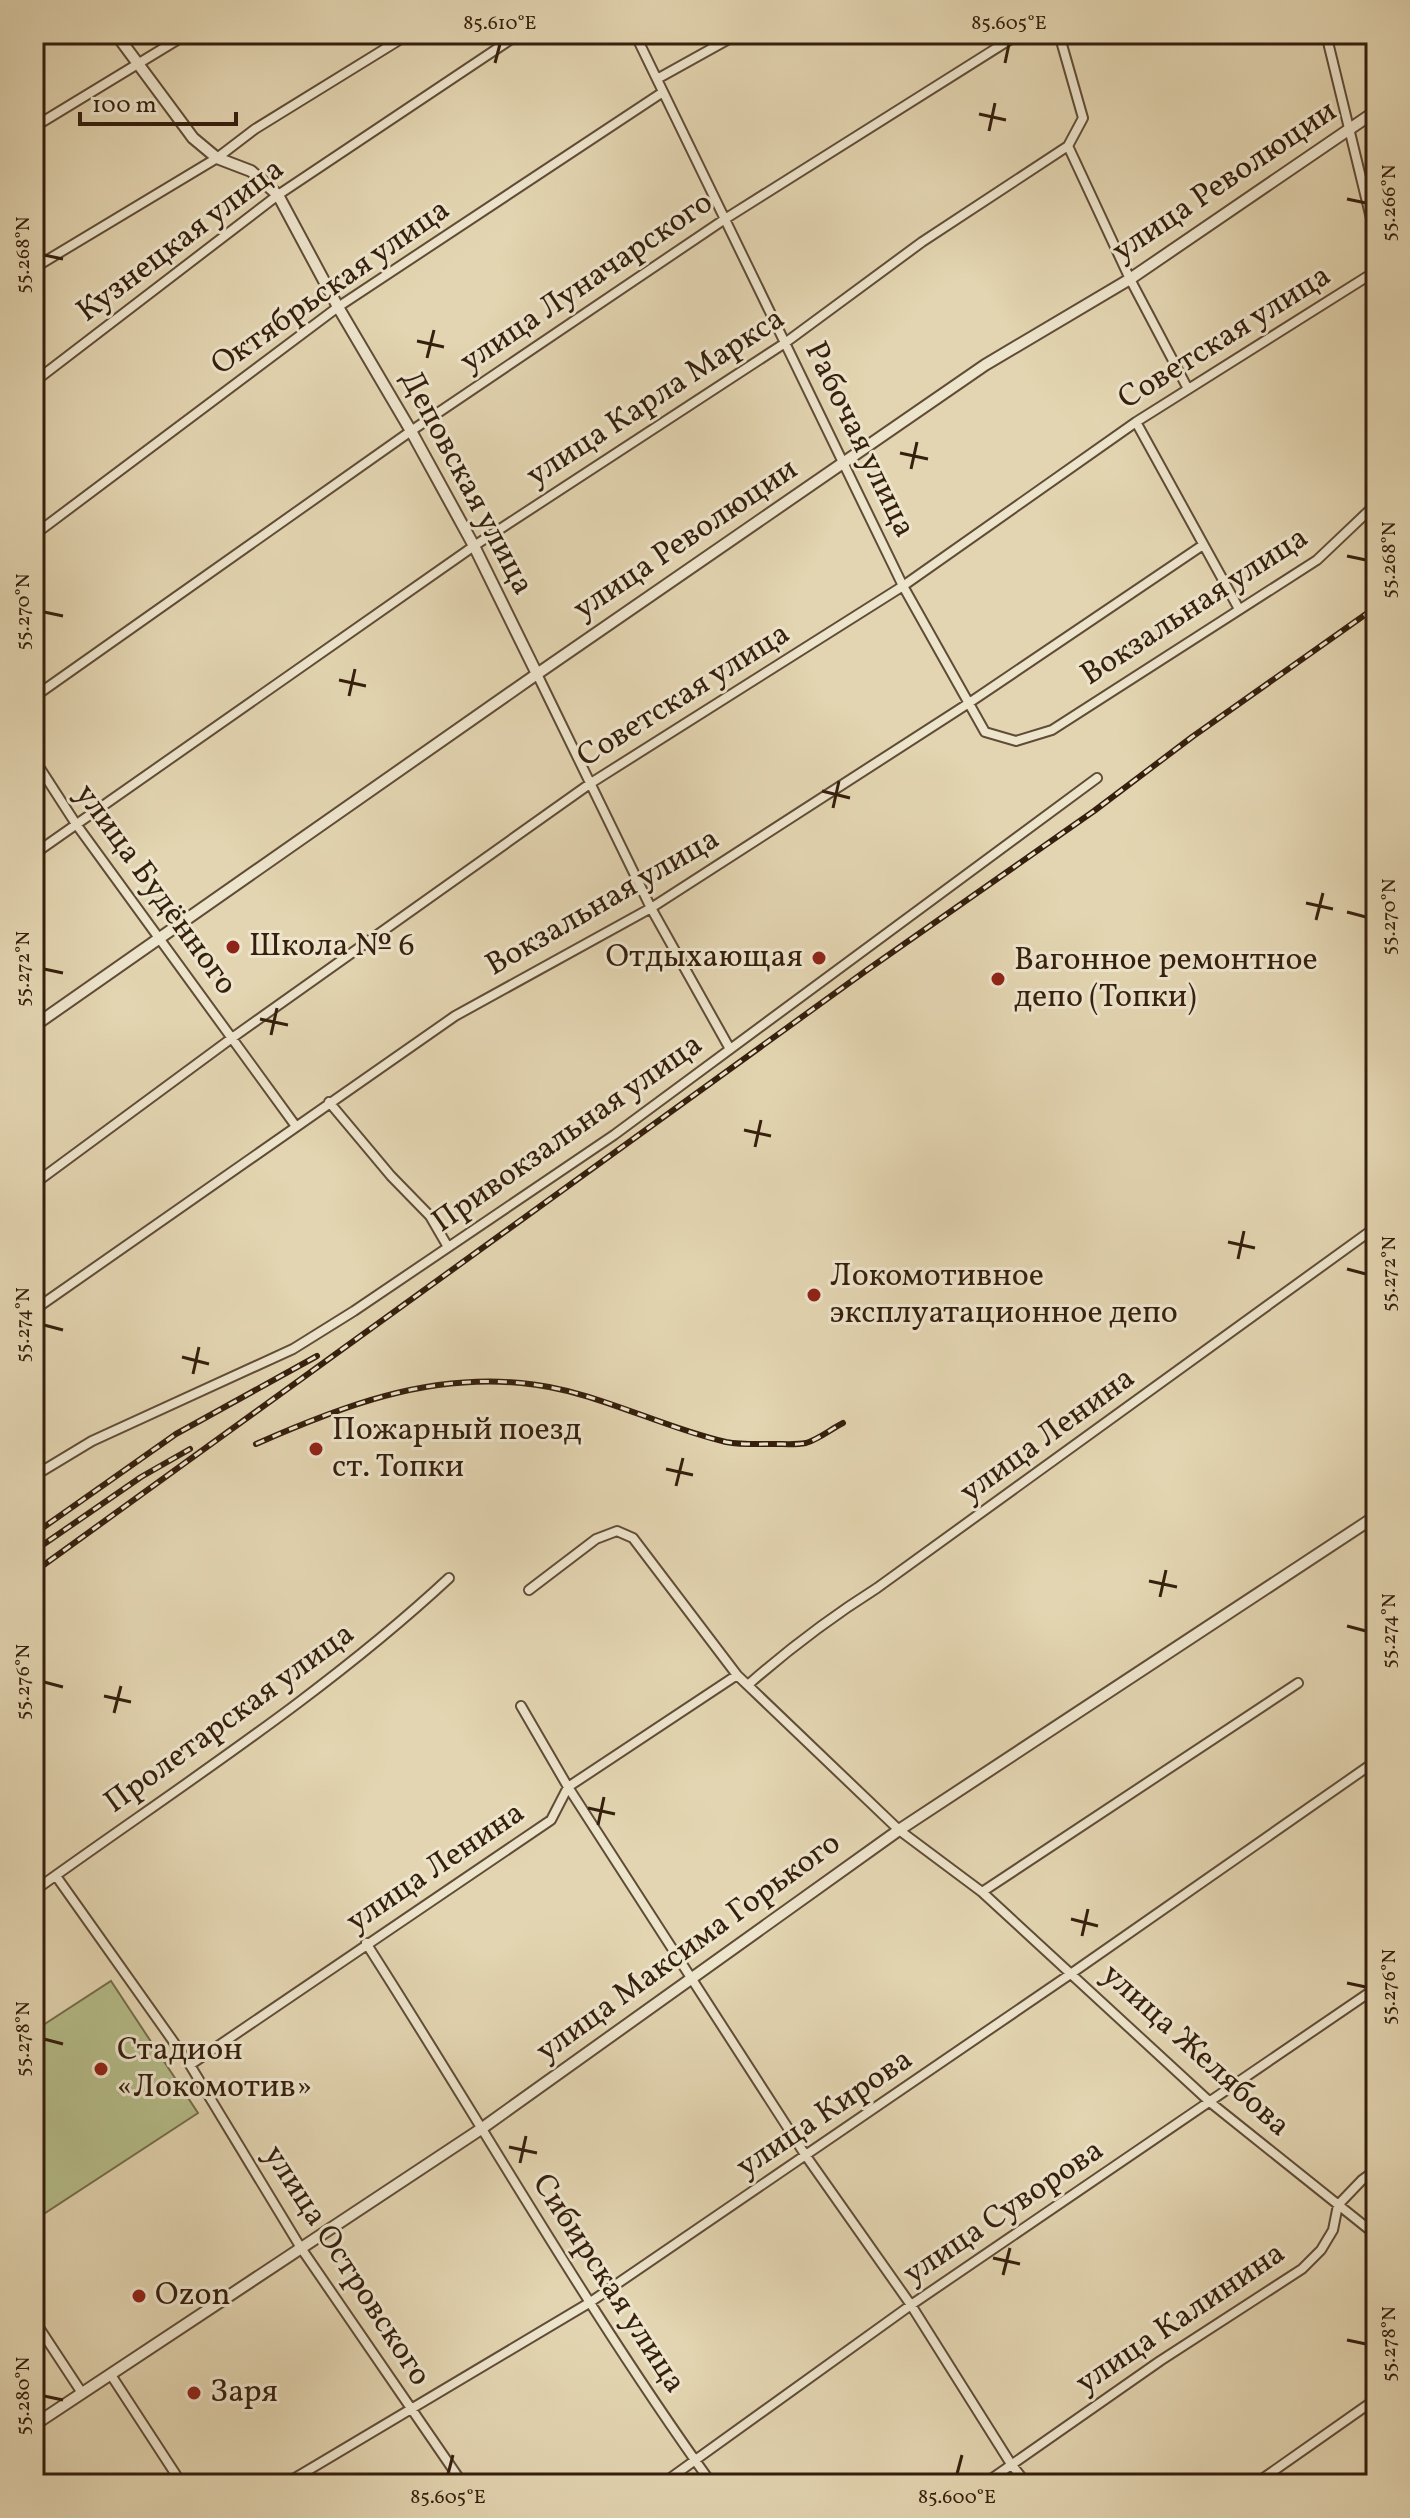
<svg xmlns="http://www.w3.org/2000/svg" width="1410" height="2518" font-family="Vollkorn,serif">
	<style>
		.green { fill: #b5bd8a; stroke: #756e4c; stroke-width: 2 }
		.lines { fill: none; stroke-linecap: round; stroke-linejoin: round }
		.minor-casing { stroke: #604c36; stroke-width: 12 }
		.tertiary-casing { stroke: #604c36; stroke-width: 14 }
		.minor { stroke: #ede4cc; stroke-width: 8 }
		.tertiary { stroke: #ede4cc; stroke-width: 10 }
		.rail-casing { stroke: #351f0d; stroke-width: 6 }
		.rail { stroke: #ede4cc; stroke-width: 3; stroke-dasharray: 9; stroke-linecap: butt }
		.ticks { fill: none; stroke: #351f0d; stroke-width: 3 }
		.poi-dot { fill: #8f2418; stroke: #ede4cc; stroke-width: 3 }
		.labels { text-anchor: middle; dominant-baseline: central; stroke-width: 6; stroke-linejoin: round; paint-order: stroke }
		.street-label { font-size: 32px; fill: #351f0d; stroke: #ede4cc }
		.poi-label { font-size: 32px; fill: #351f0d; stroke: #ede4cc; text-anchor: start }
		.neatline { fill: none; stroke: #351f0d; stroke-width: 3 }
		.ticks-label { font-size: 20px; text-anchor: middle; fill: #351f0d }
	</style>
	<rect width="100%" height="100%" fill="#e3d5b1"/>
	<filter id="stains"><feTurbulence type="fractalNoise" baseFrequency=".0025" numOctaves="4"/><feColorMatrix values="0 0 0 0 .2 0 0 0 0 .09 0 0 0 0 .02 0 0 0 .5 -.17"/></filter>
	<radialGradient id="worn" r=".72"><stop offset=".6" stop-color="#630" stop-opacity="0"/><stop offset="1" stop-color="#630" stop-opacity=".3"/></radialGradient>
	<!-- green -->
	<path class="green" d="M111,1981L198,2113L39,2217L34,2218V2031Z"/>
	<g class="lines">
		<!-- minor casing -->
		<g class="minor-casing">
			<path id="minor" d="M635,34L903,586L985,732L1016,741L1052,730L1317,560L1376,504
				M1059,34L1083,118L1068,146L1130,279L1188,389
				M1326,34L1376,239
				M657,79L738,34
				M34,127L187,34
				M34,268L217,158L255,129L409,34
				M34,382L278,195L519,34
				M1136,422L1239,609
				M34,535L338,307L663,92
				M537,674L651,908L730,1049
				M34,697L411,431L725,219L1019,34
				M34,759L76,824L295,1125
				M34,854L474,546L785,343L922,242L1068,146
				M329,1102L391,1176L430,1216L448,1247
				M34,1184L232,1038L591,783L903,586L1136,422L1376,271
				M34,1310L455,1016L651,908L969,703L1203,545
				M34,1476L92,1441L293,1349L354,1311L614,1135L1097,778
				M529,1590L596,1539L617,1531L633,1538L737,1675L899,1830L982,1892L1211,2103L1376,2235
				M749,1684C789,1649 831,1617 877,1588L1376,1227
				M521,1706L568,1787L806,2156L911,2305L1011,2464L1027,2484
				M56,1876L190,2065L301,2248L463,2484
				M34,1891C174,1790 322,1696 449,1578
				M982,1892L1298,1683
				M366,1943C482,2124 587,2310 712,2484
				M190,2065L551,1820L568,1787L737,1675
				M34,2320L82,2393
				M111,2375L182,2484
				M285,2484L589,2303L1072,1973L1376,1761
				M662,2484L911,2305L1376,1988
				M984,2484L1160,2361L1302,2269L1321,2250L1333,2230L1338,2205L1362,2180L1376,2170
				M1255,2484L1376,2399"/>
		</g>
		<!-- tertiary casing -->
		<g class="tertiary-casing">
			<path id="tertiary" d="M116,34L193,138L217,158L251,171L278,195L338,307L411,431L474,546L537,674
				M34,1026L537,674L985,365L1130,279L1376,111
				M34,2425L481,2129L899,1830L1376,1516"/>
		</g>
		<!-- minor -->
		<use href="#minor" class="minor"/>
		<!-- tertiary -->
		<use href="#tertiary" class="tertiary"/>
		<!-- rail casing -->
		<g class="rail-casing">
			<path id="rail" d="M256,1444C342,1406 426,1374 521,1383C592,1389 657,1426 726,1442C742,1445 759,1444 775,1444C785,1444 796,1445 806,1443C819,1439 831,1429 843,1423
				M34,1534L176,1434L317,1356
				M34,1551L141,1477L190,1449
				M34,1572L867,970L1094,811L1192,737L1376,607"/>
		</g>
		<!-- rail -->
		<use href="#rail" class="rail"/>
	</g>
	<!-- ticks -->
	<path class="ticks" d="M495,63L500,44M1005,63L1009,44M979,114L1006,120M989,131L995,103M1347,199L1366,203M44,255L63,259M417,341L444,347M427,358L434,330M900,453L928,459M911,469L917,442M1347,556L1366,560M44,612L63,616M339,680L366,686M349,696L355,669M822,791L850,798M833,808L839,781M1306,903L1333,909M1347,912L1366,917M1316,920L1323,893M44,969L63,973M260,1019L288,1025M271,1035L277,1008M744,1130L771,1136M755,1147L761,1120M1228,1242L1255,1248M1238,1259L1244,1231M1347,1269L1366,1274M44,1325L63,1330M182,1357L209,1364M193,1374L199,1347M666,1469L693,1475M676,1486L683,1458M1149,1581L1177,1587M1160,1597L1166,1570M1347,1626L1366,1631M44,1682L63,1687M104,1696L131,1702M114,1713L121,1686M588,1808L615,1814M598,1825L604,1797M1071,1919L1098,1926M1082,1936L1088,1909M1347,1983L1366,1987M44,2039L63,2044M509,2147L537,2153M520,2163L526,2136M993,2258L1020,2264M1003,2275L1010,2248M1347,2340L1366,2344M44,2396L63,2400M448,2474L453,2455M957,2474L962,2455"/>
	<!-- markers -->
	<g class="poi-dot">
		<circle cx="233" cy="947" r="8"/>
		<circle cx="819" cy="958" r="8"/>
		<circle cx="998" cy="979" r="8"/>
		<circle cx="814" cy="1295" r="8"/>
		<circle cx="316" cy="1449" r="8"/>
		<circle cx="101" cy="2069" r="8"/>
		<circle cx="139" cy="2296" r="8"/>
		<circle cx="194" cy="2393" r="8"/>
	</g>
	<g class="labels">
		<!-- street labels -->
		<g class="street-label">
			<text transform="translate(1225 182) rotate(-34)">улица Революции</text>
			<text transform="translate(181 241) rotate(-37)">Кузнецкая улица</text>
			<text transform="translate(587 283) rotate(-34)">улица Луначарского</text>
			<text transform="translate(331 288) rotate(-35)">Октябрьская улица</text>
			<text transform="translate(1225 338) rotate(-32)">Советская улица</text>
			<text transform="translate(656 398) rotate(-33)">улица Карла Маркса</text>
			<text transform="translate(859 440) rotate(64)">Рабочая улица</text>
			<text transform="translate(466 483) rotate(62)">Деповская улица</text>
			<text transform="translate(686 540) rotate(-34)">улица Революции</text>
			<text transform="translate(1195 607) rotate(-33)">Вокзальная улица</text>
			<text transform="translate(684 696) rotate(-32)">Советская улица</text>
			<text transform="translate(155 890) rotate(54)">улица Будённого</text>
			<text transform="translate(603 903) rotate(-30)">Вокзальная улица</text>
			<text transform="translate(568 1134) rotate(-35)">Привокзальная улица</text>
			<text transform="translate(1048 1436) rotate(-36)">улица Ленина</text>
			<text transform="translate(230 1719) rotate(-36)">Пролетарская улица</text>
			<text transform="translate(436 1868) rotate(-34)">улица Ленина</text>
			<text transform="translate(689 1948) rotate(-36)">улица Максима Горького</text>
			<text transform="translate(1195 2051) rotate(42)">улица Желябова</text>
			<text transform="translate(825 2114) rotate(-34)">улица Кирова</text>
			<text transform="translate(1004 2213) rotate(-34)">улица Суворова</text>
			<text transform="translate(346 2266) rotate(57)">улица Островского</text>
			<text transform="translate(608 2284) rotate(57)">Сибирская улица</text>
			<text transform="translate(1181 2319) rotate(-34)">улица Калинина</text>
		</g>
		<!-- poi labels -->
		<g class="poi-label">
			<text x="249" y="947">Школа № 6</text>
			<text x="803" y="958" text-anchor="end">Отдыхающая</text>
			<text x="1014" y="961">Вагонное ремонтное<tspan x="1014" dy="37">депо (Топки)</tspan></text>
			<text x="830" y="1277">Локомотивное<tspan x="830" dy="37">эксплуатационное депо</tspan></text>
			<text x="332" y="1431">Пожарный поезд<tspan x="332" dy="37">ст. Топки</tspan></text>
			<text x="117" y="2051">Стадион<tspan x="117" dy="37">«Локомотив»</tspan></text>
			<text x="155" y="2296">Ozon</text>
			<text x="210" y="2393">Заря</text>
		</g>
	</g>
	<!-- margin -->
	<rect width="1410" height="2518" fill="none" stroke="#e3d5b1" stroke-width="88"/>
	<!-- scale -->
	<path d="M80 112v12h156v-12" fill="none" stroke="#351f0d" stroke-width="4"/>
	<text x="92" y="112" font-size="24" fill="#351f0d" stroke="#ede4cc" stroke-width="6" paint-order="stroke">100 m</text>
	<rect x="44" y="44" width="1322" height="2430" class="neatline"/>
	<g class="ticks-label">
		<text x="500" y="29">85.610°E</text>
		<text x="1009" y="29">85.605°E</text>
		<text transform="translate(1388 203) rotate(-90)" y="7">55.266°N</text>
		<text transform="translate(22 255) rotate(-90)" y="7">55.268°N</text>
		<text transform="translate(1388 560) rotate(-90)" y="7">55.268°N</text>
		<text transform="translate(22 612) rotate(-90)" y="7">55.270°N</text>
		<text transform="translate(1388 917) rotate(-90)" y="7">55.270°N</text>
		<text transform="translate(22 969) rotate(-90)" y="7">55.272°N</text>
		<text transform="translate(1388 1274) rotate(-90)" y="7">55.272°N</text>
		<text transform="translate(22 1325) rotate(-90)" y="7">55.274°N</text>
		<text transform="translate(1388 1631) rotate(-90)" y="7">55.274°N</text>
		<text transform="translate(22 1682) rotate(-90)" y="7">55.276°N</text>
		<text transform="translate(1388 1987) rotate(-90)" y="7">55.276°N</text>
		<text transform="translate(22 2039) rotate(-90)" y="7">55.278°N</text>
		<text transform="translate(1388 2344) rotate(-90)" y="7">55.278°N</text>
		<text transform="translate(22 2396) rotate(-90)" y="7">55.280°N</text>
		<text x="448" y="2503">85.605°E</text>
		<text x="957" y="2503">85.600°E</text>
	</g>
	<rect width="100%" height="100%" filter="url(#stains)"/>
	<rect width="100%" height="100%" fill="url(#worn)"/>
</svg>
